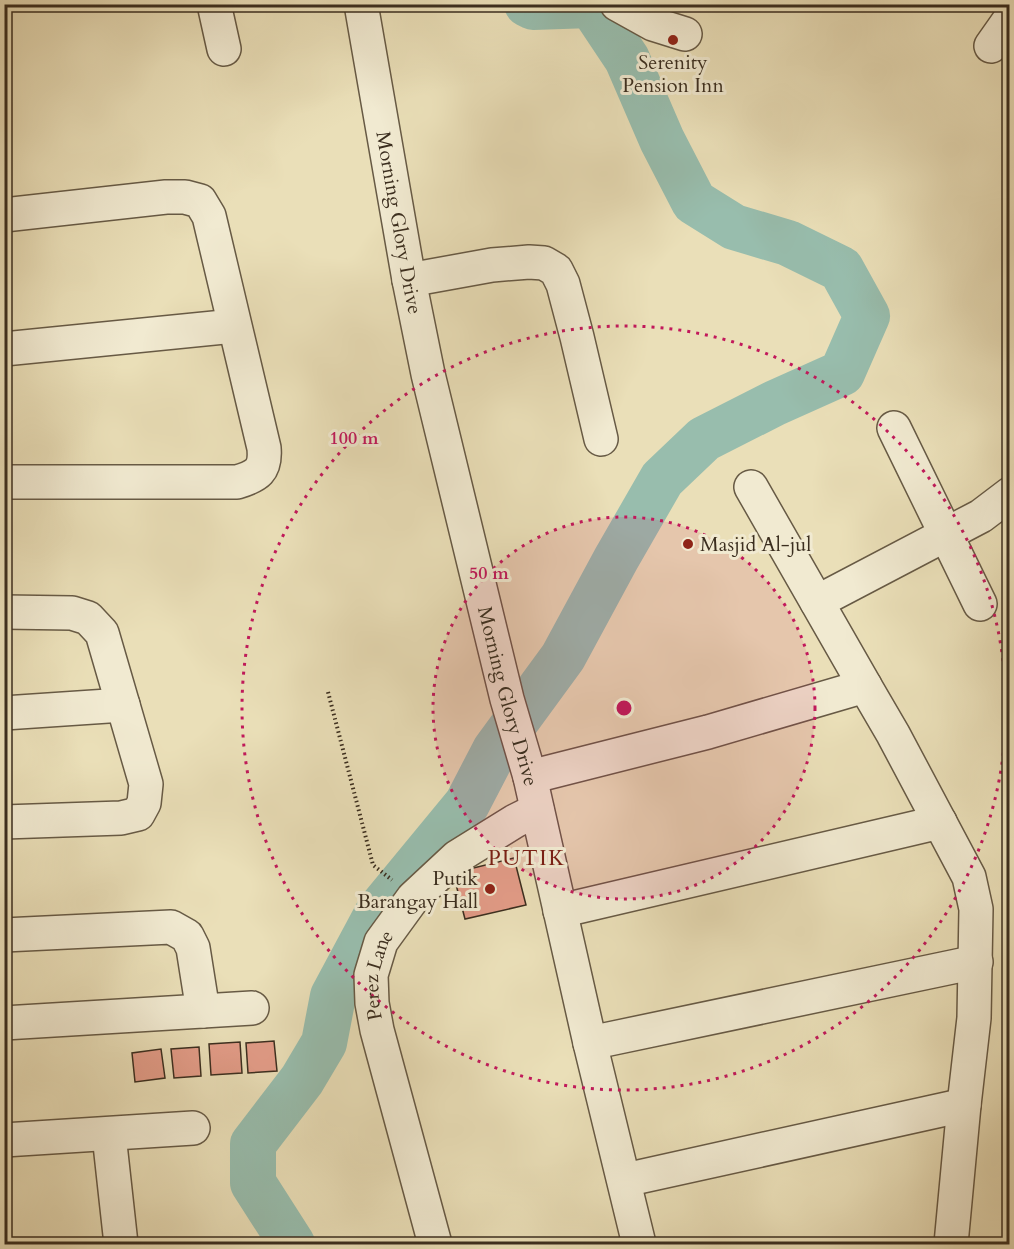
<svg xmlns="http://www.w3.org/2000/svg" width="1014" height="1249" font-family="Cardo,serif">
	<style>
		.lines { fill: none; stroke-linecap: round; stroke-linejoin: round }
		.river { stroke: #98bdad; stroke-width: 46 }
		.building { fill: #e39c88; stroke: #3b2e1f; stroke-width: 1.5 }
		.minor-casing { stroke: #675a45; stroke-width: 36 }
		.path { stroke: #3b2e1f; stroke-width: 4; stroke-dasharray: 1.5 3; stroke-linecap: butt }
		.minor { stroke: #f1ead1; stroke-width: 33 }
		.ring { fill: none; stroke: #c2185b; stroke-width: 3; stroke-dasharray: 3 6 }
		.poi-dot { fill: #8f2418; stroke: #f1ead1; stroke-width: 2 }
		.labels { text-anchor: middle; dominant-baseline: central; stroke-width: 6; stroke-linejoin: round; paint-order: stroke }
		.poi-label { font-size: 20px; fill: #3b2e1f; stroke: #f1ead1 }
		.street-label { font-size: 20px; fill: #3b2e1f; stroke: #f1ead1 }
		.quarter-label { font-size: 22px; letter-spacing: 1.5px; fill: #7a1f14; stroke: #f1ead1 }
		.centre { fill: #c2185b; stroke: #f1ead1; stroke-width: 3 }
		.ring-label { font-size: 18px; text-anchor: middle; font-weight: bold; fill: #c2185b; stroke: #f1ead1; stroke-width: 6; stroke-linejoin: round; paint-order: stroke }
	</style>
	<rect width="100%" height="100%" fill="#eadfb8"/>
	<filter id="stains"><feTurbulence type="fractalNoise" baseFrequency=".00333" numOctaves="4"/><feColorMatrix values="0 0 0 0 .2 0 0 0 0 .09 0 0 0 0 .02 0 0 0 .5 -.17"/></filter>
	<radialGradient id="worn" r=".72"><stop offset=".6" stop-color="#630" stop-opacity="0"/><stop offset="1" stop-color="#630" stop-opacity=".3"/></radialGradient>
	<g class="lines">
		<!-- river -->
		<path class="river" d="M292,1244L253,1183V1144L302,1080L324,1043L333,996L378,912L467,804L495,750L563,657L616,559L662,479L704,439L775,403L842,373L867,316L841,269L788,243L734,227L694,202L662,140L627,59L591,5L533,7L527,4"/>
	</g>
	<!-- building -->
	<path class="building" d="M514,858L526,905L465,919L453,873Z
		M274,1041L277,1071L248,1073L246,1043Z
		M240,1042L242,1073L211,1075L209,1044Z
		M199,1047L201,1076L174,1078L171,1049Z
		M161,1049L165,1078L135,1082L132,1053Z"/>
	<g class="lines">
		<!-- minor casing -->
		<g class="minor-casing">
			<g id="minor">
				<path d="M214,4L224,49"/>
				<path id="s1" d="M361,4L409,280L428,374L507,699L530,777L590,1043L639,1244"/>
				<path d="M617,4L653,24L685,34"/>
				<path d="M991,46L1010,19"/>
				<path d="M4,215L166,197H185L200,201L209,216L264,448C266,471 257,476 237,482H4"/>
				<path d="M409,280L492,265L529,262L544,263L556,270L563,284L577,337L601,439"/>
				<path d="M4,349L234,326"/>
				<path d="M894,428L980,604"/>
				<path d="M751,487L865,686"/>
				<path d="M817,602L981,516L1010,494"/>
				<path d="M4,612L72,613L88,618L102,633L146,784L144,803L138,814L121,818L4,822"/>
				<path d="M4,713L123,705"/>
				<path d="M530,777L708,732L865,686L893,734L969,877L976,909L974,1018L964,1105L951,1244"/>
				<path d="M560,911L940,822"/>
				<path d="M4,935L171,927L187,936L193,948L203,1011"/>
				<path d="M4,1023L252,1008"/>
				<path d="M590,1043L976,962"/>
				<path d="M109,1135L121,1244"/>
				<path d="M4,1140L193,1128"/>
				<path d="M625,1180L964,1105"/>
				<path id="s2" d="M435,1244L377,1030L372,1003L371,975L381,942L413,898L457,857L515,821L537,810"/>
			</g>
		</g>
		<!-- path -->
		<path class="path" d="M328,692L373,865L392,880"/>
		<!-- minor -->
		<use href="#minor" class="minor"/>
	</g>
	<!-- distance rings -->
	<circle cx="624" cy="708" r="191" fill="#c2185b" fill-opacity=".12"/>
	<g class="ring">
		<circle cx="624" cy="708" r="191"/>
		<circle cx="624" cy="708" r="382"/>
	</g>
	<!-- markers -->
	<g class="poi-dot">
		<circle cx="673" cy="40" r="6"/>
		<circle cx="688" cy="544" r="6"/>
		<circle cx="490" cy="889" r="6"/>
	</g>
	<g class="labels">
		<!-- poi labels -->
		<g class="poi-label">
			<text x="673" y="62">Serenity<tspan x="673" dy="23">Pension Inn</tspan></text>
			<text x="700" y="544" text-anchor="start">Masjid Al-jul</text>
			<text x="478" y="878" text-anchor="end">Putik<tspan x="478" dy="23">Barangay Hall</tspan></text>
		</g>
		<!-- street labels -->
		<g class="street-label">
			<text stroke="none"><textPath href="#s1" startOffset="222">Morning Glory Drive</textPath></text>
			<text stroke="none"><textPath href="#s1" startOffset="708">Morning Glory Drive</textPath></text>
			<text stroke="none"><textPath href="#s2" startOffset="278">Perez Lane</textPath></text>
		</g>
		<!-- quarter labels -->
		<g class="quarter-label">
			<text x="527" y="858">PUTIK</text>
		</g>
	</g>
	<circle cx="624" cy="708" r="9" class="centre"/>
	<g class="ring-label">
		<text x="354" y="444">100 m</text>
		<text x="489" y="579">50 m</text>
	</g>
	<!-- margin -->
	<rect width="1014" height="1249" fill="none" stroke="#eadfb8" stroke-width="24"/>
	<rect x="6" y="6" width="1002" height="1237" fill="none" stroke="#3b2e1f" stroke-width="3"/>
	<rect x="12" y="12" width="990" height="1225" fill="none" stroke="#3b2e1f" stroke-width="1.5"/>
	<rect width="100%" height="100%" filter="url(#stains)"/>
	<rect width="100%" height="100%" fill="url(#worn)"/>
</svg>
